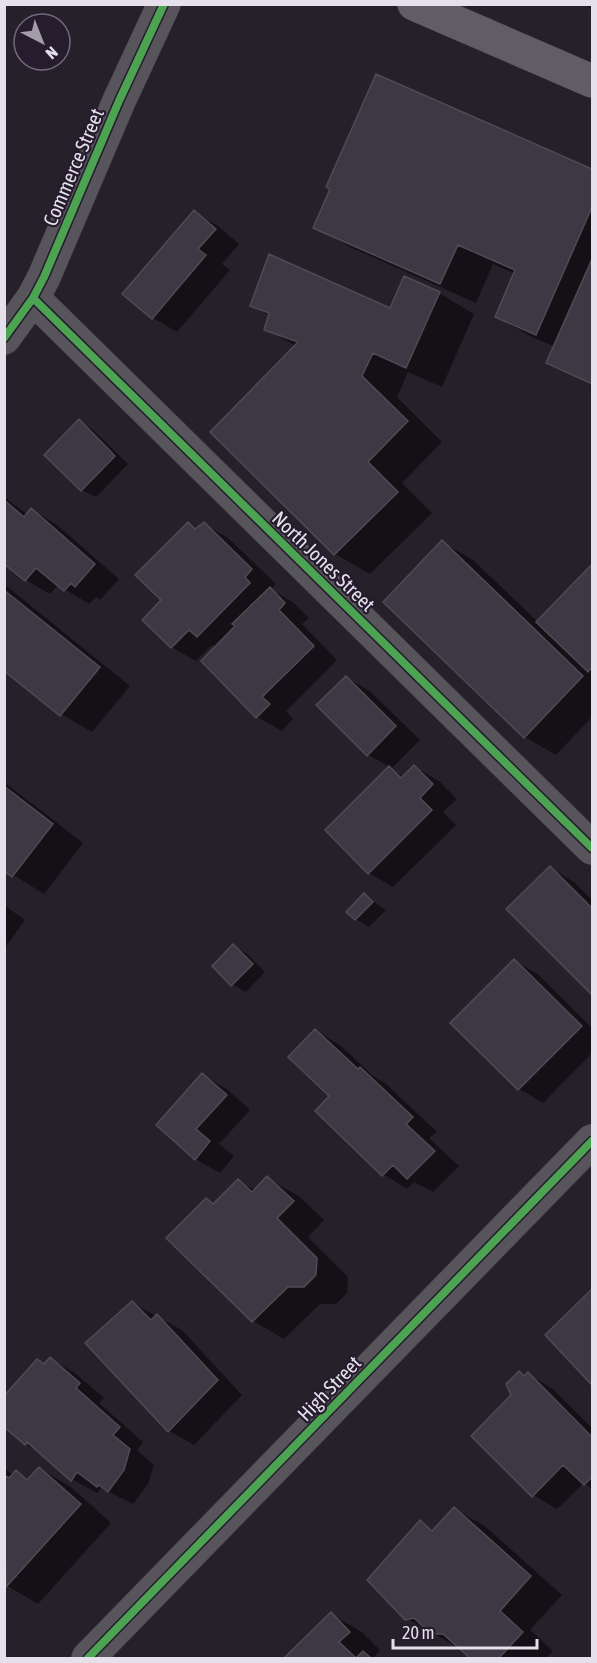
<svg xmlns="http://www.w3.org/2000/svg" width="597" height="1663" font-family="'Asap Condensed',sans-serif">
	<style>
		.shadow { fill: #0007 }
		.building { fill: #3e3744; stroke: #4f4b53; stroke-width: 1.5 }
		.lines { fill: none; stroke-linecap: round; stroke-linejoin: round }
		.street-casing { stroke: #413d46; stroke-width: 34 }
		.secondary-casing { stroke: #413d46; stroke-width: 34 }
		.street { stroke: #58545b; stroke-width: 33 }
		.secondary { stroke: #625c67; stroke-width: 33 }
		.cycleway-casing { stroke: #251c2e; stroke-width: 11 }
		.cycleway { stroke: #4ca352; stroke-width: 8 }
		.labels { text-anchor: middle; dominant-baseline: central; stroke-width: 4.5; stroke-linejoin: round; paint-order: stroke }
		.street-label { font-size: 20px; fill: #e6e0ec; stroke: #251c2e }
	</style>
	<rect width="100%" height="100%" fill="#25202a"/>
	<!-- shadow -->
	<path class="shadow" d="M583,4H592V9Z
		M377,76L592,171V386L548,362L555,347L532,337L497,317L515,274L493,264L476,303L350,247L315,227Z
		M194,212L218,226L239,244L222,264L230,270L177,332L153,318Z
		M439,293L474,314L442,387L408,372L397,397L442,442L402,483L432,513L370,574L335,554L212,432L296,346L266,329L270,316L252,305L390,310Z
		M79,421L92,429L128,464L96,497L82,490Z
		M4,497L28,515L32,510L56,524L119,579L100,600L96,597L89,604L58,585L50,594L26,580L4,562Z
		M188,524L198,529L204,524L228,538L276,584L271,589L294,603L309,618L302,624L337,660L286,711L293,719L282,731L257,717L217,647L212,645L196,661L171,647L163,600Z
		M442,542L473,560L538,622L592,566V717L556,755L525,737Z
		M4,584L130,686L92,732L61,714L4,669Z
		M346,677L371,692L420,740L391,769L404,777L415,767L439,781L457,799L443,812L456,825L393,887L369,873L390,767L367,754Z
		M4,782L83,843L44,894L4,869Z
		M550,868L574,882L592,900V993L508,909Z
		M364,895L386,910L369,927L356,919Z
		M4,905L25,920L4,949Z
		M233,946L247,954L265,972L246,992L232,984Z
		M515,961L539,975L592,1028V1053L543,1103L518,1088Z
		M316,1031L340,1045L373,1076L385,1083L437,1132L429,1138L459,1166L433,1192L414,1182L407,1189L383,1174L331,1096Z
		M202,1075L227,1089L250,1110L219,1144L234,1156L220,1173L195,1159L158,1125Z
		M267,1178L299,1196L324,1220L308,1237L348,1277L347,1293L336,1304H320L284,1339L253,1321L168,1238L206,1199L215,1204L238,1181L255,1190Z
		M592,1291V1383L547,1335Z
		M132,1303L182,1330L242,1395L194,1445L169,1431L87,1343Z
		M51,1359L75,1373L104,1398L99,1403L143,1442L137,1450L154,1465L148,1484L133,1504L101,1488L97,1493L72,1479L43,1454L26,1444L4,1425Z
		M519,1373L526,1377L528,1374L553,1389L592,1428V1489L584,1483L557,1509L533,1495L513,1396Z
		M4,1469L14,1475L16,1472L29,1480L40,1469L71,1487L111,1523L38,1604L4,1584Z
		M455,1509L486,1527L562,1595L530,1630L553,1651L546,1658H473L465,1651L406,1618L420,1522L435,1531Z
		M331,1614L362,1632L380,1650L374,1658H286Z"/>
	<!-- building -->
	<path class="building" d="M376,74L592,169V207L536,335L495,317L515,270L458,245L440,284L313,228L330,189L326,187Z
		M194,210L216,229L198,249L206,255L152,319L122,294Z
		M269,254L390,308L404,276L440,292L406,368L373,353L362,376L408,421L368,462L398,492L334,555L210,432L298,342L264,330L269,313L250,306Z
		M592,259V384L546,363Z
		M79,419L115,456L81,491L44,455Z
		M4,500L24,517L31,508L95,564L75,587L71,583L64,591L36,568L25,581L4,564Z
		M188,522L195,529L204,522L252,569L245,577L250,583L197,637L189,630L171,648L142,620L161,600L135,575Z
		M442,540L583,676L524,738L383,602Z
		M592,564V667L588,672L536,622Z
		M270,587L285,603L279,610L314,646L262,697L270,704L256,718L201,661L235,626L232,624Z
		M4,590L100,667L60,716L4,671Z
		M346,676L396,726L367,756L316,705Z
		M414,765L433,784L420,798L432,810L368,874L325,830L389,766L401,778Z
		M4,786L53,824L12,877L4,871Z
		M550,866L592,908V995L506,909Z
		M364,893L373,902L355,920L346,912Z
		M233,944L253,964L231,986L212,966Z
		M514,959L582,1026L518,1090L450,1023Z
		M315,1029L358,1069L360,1067L413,1117L406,1124L435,1151L407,1179L393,1165L382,1176L315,1111L329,1096L288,1057Z
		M202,1073L227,1095L196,1129L210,1141L195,1160L156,1125Z
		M267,1176L294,1201L277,1218L317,1258L316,1275L304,1287H288L252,1322L166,1238L206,1198L213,1204L238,1179L252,1192Z
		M592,1289V1385L545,1335Z
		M132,1301L151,1320L157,1314L218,1380L168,1432L85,1343Z
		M50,1357L80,1383L76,1388L120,1427L113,1435L130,1449L124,1470L108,1492L99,1485L97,1487L77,1472L71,1481L27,1442L25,1445L4,1427V1396L37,1359L44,1364Z
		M519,1371L524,1376L528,1372L592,1437V1477L584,1485L563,1465L532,1497L471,1436L511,1395L506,1384Z
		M39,1467L81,1504L6,1587L4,1475L9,1478L16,1470L27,1480Z
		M454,1507L531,1576L500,1611L523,1632L499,1658H470L443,1634H431L414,1618L405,1620L367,1580L420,1520L432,1531Z
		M331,1612L350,1632L339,1642L356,1658L363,1651L371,1658H284Z"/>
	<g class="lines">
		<!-- street casing -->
		<g class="street-casing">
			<path id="street" d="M33,298L592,848
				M4,338L33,298L44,277L119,101L164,4
				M88,1658L592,1141"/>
		</g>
		<!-- secondary casing -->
		<g class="secondary-casing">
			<path id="secondary" d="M414,4L592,81"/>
		</g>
		<!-- street -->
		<use href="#street" class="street"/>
		<!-- secondary -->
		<use href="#secondary" class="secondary"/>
		<!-- cycleway casing -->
		<g class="cycleway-casing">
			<path id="cycleway" d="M33,298L592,848
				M4,338L33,298L44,277L119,101L164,4
				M88,1658L592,1141"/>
		</g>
		<!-- cycleway -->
		<use href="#cycleway" class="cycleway"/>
	</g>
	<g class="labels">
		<!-- street labels -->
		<g class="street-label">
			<text transform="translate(73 167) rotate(-67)">Commerce Street</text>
			<text transform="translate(324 561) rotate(44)">North Jones Street</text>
			<text transform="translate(329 1388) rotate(-46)">High Street</text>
		</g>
	</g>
	<!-- border -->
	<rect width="597" height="1663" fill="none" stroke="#e6e0ec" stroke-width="12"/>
	<!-- north arrow -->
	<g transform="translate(42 42) rotate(138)"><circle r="28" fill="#251c2e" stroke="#726a7a" stroke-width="1.5"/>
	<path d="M0-4.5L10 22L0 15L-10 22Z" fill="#a29da8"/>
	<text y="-9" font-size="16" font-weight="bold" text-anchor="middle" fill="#e6e0ec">N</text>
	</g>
	<!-- scale -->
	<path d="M393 1639v9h144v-9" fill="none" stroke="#e6e0ec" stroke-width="3"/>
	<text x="402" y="1639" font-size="18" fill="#e6e0ec" stroke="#251c2e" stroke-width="4.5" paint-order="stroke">20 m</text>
</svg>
